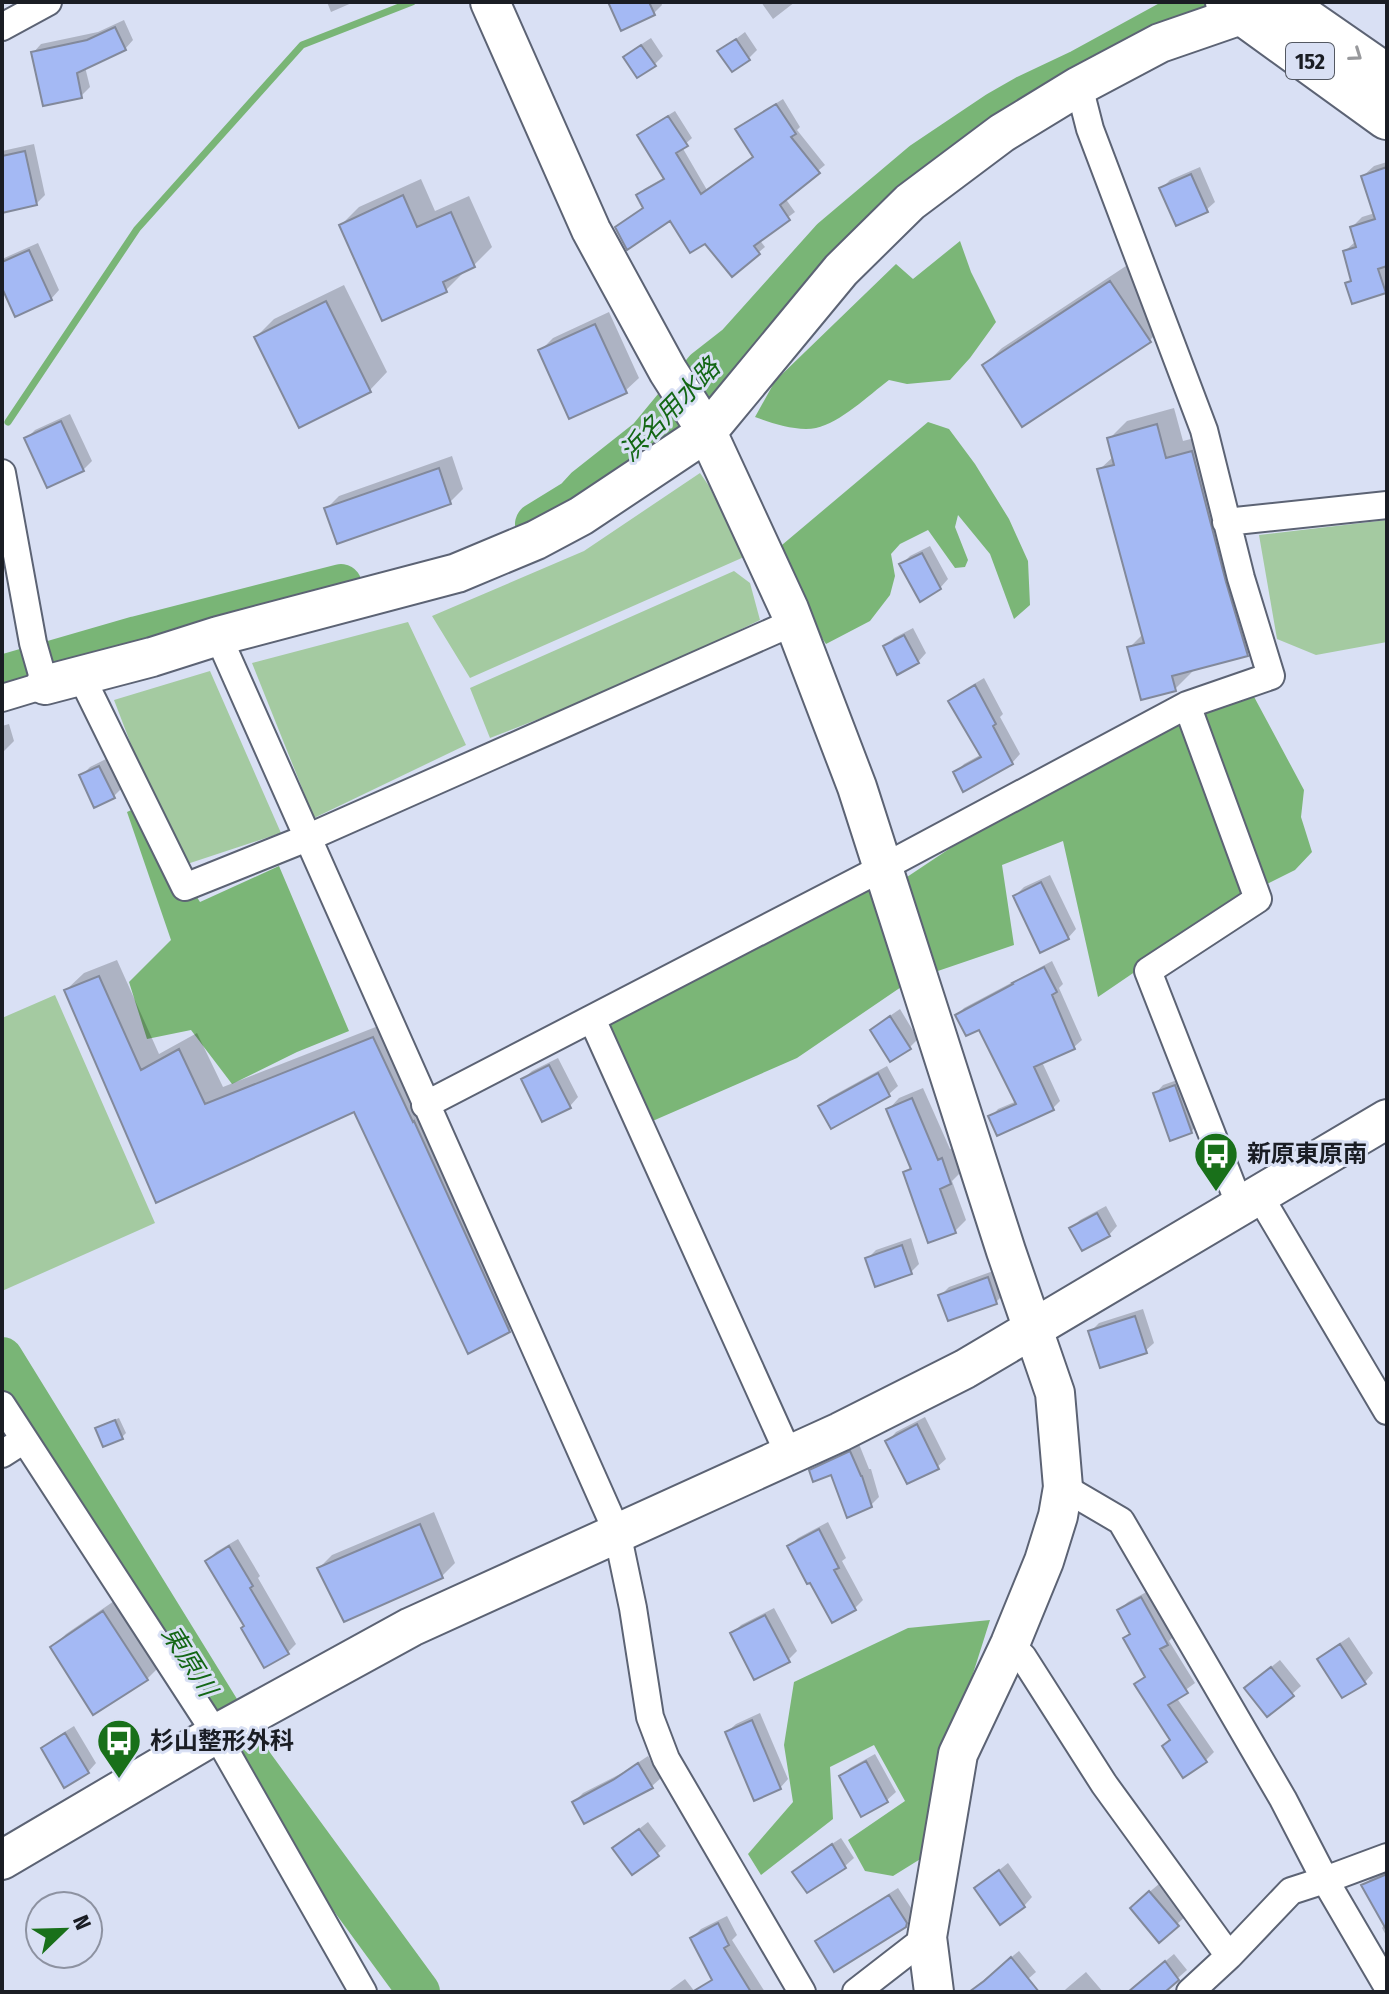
<svg xmlns="http://www.w3.org/2000/svg" width="1389" height="1994" font-family="'Fira Sans Condensed','Noto Sans JP',sans-serif">
	<style>
		.green { fill: #a4caa1 }
		.forest { fill: #7bb677 }
		.shadow { fill: #0003 }
		.lines { fill: none; stroke-linecap: round; stroke-linejoin: round }
		.stream { stroke: #79b576; stroke-width: 7 }
		.river { stroke: #79b576; stroke-width: 42 }
		.building { fill: #a4b9f4; stroke: #82899b; stroke-width: 2 }
		.street-casing { stroke: #5c6374; stroke-width: 30 }
		.secondary-casing { stroke: #5c6374; stroke-width: 42 }
		.highway-casing { stroke: #5c6374; stroke-width: 48 }
		.street { stroke: #fff; stroke-width: 26 }
		.secondary { stroke: #fff; stroke-width: 38 }
		.highway { stroke: #fff; stroke-width: 44 }
		.oneway { stroke: #98999c }
		.labels { text-anchor: middle; dominant-baseline: central; stroke-width: 6; stroke-linejoin: round; paint-order: stroke }
		.shield { fill: #d9e0f4; stroke: #535862; stroke-width: 2 }
		.shield-label { font-size: 22px; font-weight: bold; fill: #1a1d24 }
		.poi-label { font-size: 24px; font-weight: bold; fill: #1a1d24; stroke: #d9e0f4; text-anchor: start }
		.water-label { font-size: 26px; font-style: italic; fill: #136715; stroke: #d9e0f4 }
	</style>
	<rect width="100%" height="100%" fill="#d9e0f4"/>
	<!-- green -->
	<path class="green" d="M700,473L709,486L744,557L470,678L432,616L584,551Z
		M1387,520V642L1316,655L1277,639L1259,535Z
		M734,571L750,583L760,620L631,683L490,738L470,688Z
		M408,622L466,745L314,818L252,663Z
		M210,671L281,833L178,867L114,700Z
		M55,995L155,1223L2,1291V1018Z"/>
	<!-- forest -->
	<path class="forest" d="M960,241L971,272L996,322L970,358L950,380L907,384L889,380C869,395 840,423 816,428C798,432 771,423 755,417L775,381L896,264L913,279Z
		M928,422L949,429L975,464L1009,519L1028,561L1030,605L1014,619L990,554L958,515L955,527L968,560L965,567L955,568L928,530L900,544L891,554L895,576L890,595L870,621L826,644L820,635L776,550Z
		M1252,693L1304,790L1301,817L1312,852L1295,870L1255,890L1098,997L1063,841L1002,865L1014,945L932,973L901,881L1033,793L1139,745L1209,709Z
		M140,806L200,902L279,866L349,1031L297,1052L232,1084L191,1030L147,1039L129,982L171,940L127,812Z
		M874,883L907,983L797,1058L648,1123L609,1021Z
		M990,1620L940,1778L922,1858L893,1876L865,1871L848,1840L905,1801L874,1745L830,1767L833,1819L761,1875L748,1854L793,1802L784,1745L794,1682L908,1628Z"/>
	<!-- shadow -->
	<path class="shadow" d="M327,2H354L331,12Z
		M610,2H661L662,5L654,13Z
		M761,2H795L773,19Z
		M124,20L133,40L125,49L85,67L90,87L81,96L33,53L41,44L98,32Z
		M745,32L757,50L749,58L732,69L720,51Z
		M651,38L663,56L655,64L626,57L634,49Z
		M783,99L800,127L797,130L825,165L785,198L795,212L759,239L765,247L732,275L705,241L671,218L617,228L645,207L638,196L644,189L665,177L640,136L646,129L675,111L692,138L682,147L707,190L755,156L738,130L744,123Z
		M34,144L45,195L36,204L2,211V151Z
		M1387,162V289L1384,292L1348,283L1353,278L1345,251L1356,241L1352,227L1362,217L1375,213L1363,176L1374,166Z
		M1200,167L1215,202L1206,210L1161,189L1170,180Z
		M421,179L435,211L469,196L492,247L474,265L463,270L464,272L446,290L341,225L359,207Z
		M38,243L59,290L51,299L2,284V259Z
		M1129,264L1167,323L1149,341L984,365L1002,348Z
		M344,285L387,372L370,390L256,337L274,319Z
		M609,312L639,378L625,391L540,351L553,338Z
		M1174,408L1183,441L1210,434L1265,636L1247,654L1192,669L1193,671L1175,689L1129,648L1144,633L1099,470L1114,456L1109,439L1127,421Z
		M70,414L92,461L83,470L27,438L35,430Z
		M452,456L463,489L450,502L326,509L339,496Z
		M930,546L948,579L940,588L902,564L910,556Z
		M913,628L926,653L918,662L885,647L894,638Z
		M984,678L1003,714L1000,717L1020,754L1012,763L956,772L964,764L982,754L951,701L959,693Z
		M9,724L14,741L2,753V726Z
		M108,758L122,788L114,796L81,776L90,767Z
		M1050,875L1076,929L1068,938L1015,896L1024,887Z
		M117,960L159,1054L197,1033L223,1087L391,1021L527,1312L509,1330L355,1109L157,1200L66,990L84,973Z
		M1052,961L1063,984L1059,988L1082,1040L1074,1047L1042,1062L1060,1101L1053,1108L991,1117L998,1109L1017,1101L980,1027L957,1015L964,1008Z
		M900,1009L918,1039L910,1047L872,1030L881,1022Z
		M558,1058L578,1097L570,1106L523,1079L532,1071Z
		M887,1066L898,1086L889,1094L820,1106L829,1098Z
		M1183,1078L1199,1123L1191,1132L1155,1094L1163,1085Z
		M923,1088L950,1149L953,1148L962,1171L952,1181L966,1220L955,1231L905,1173L912,1166L888,1110L899,1098Z
		M1106,1206L1117,1226L1109,1235L1072,1228L1080,1220Z
		M911,1238L919,1264L911,1272L867,1259L876,1250Z
		M996,1270L1004,1294L996,1302L941,1295L949,1287Z
		M1143,1309L1154,1343L1145,1351L1090,1332L1099,1323Z
		M925,1417L946,1459L937,1467L888,1441L896,1432Z
		M119,1418L126,1433L122,1437L98,1429L101,1425Z
		M859,1444L869,1469H871L879,1497L871,1505L832,1472L811,1471L820,1462Z
		M434,1512L455,1563L442,1576L319,1568L332,1555Z
		M828,1522L846,1558L842,1561L863,1600L855,1608L789,1546L798,1538Z
		M238,1539L260,1576L258,1578L296,1644L288,1652L246,1626L207,1561L216,1552Z
		M1150,1590L1175,1635L1169,1641L1195,1683L1176,1697L1214,1752L1205,1761L1172,1739L1137,1684L1146,1675L1125,1638L1132,1632L1119,1610L1128,1602Z
		M117,1599L160,1666L147,1679L53,1647L66,1634Z
		M774,1608L797,1651L788,1660L732,1634L741,1625Z
		M1349,1637L1373,1673L1365,1682L1319,1659L1328,1651Z
		M1280,1660L1301,1686L1292,1694L1255,1680Z
		M760,1713L788,1779L780,1788L727,1732L736,1724Z
		M74,1726L96,1763L88,1772L43,1748L52,1740Z
		M875,1754L896,1792L887,1800L842,1776L850,1768Z
		M648,1756L661,1778L652,1786L585,1821L574,1802L583,1793L624,1772Z
		M648,1822L666,1846L657,1854L615,1848Z
		M841,1838L854,1858L845,1866L807,1891L794,1872L803,1863Z
		M1008,1863L1032,1897L1024,1906L977,1888Z
		M1387,1871V1937L1382,1928L1385,1924L1364,1886L1372,1877Z
		M1159,1884L1186,1916L1177,1924L1141,1899Z
		M898,1888L915,1914L905,1925L818,1942L826,1933Z
		M727,1916L737,1935L732,1940L765,1992H714L713,1979L692,1938L701,1929Z
		M1019,1951L1036,1972L1013,1992H969Z
		M1174,1954L1187,1970L1162,1992H1139L1144,1979Z
		M1086,1972L1103,1992H1063L1066,1989Z
		M685,1979L695,1992H667Z"/>
	<g class="lines">
		<!-- stream -->
		<path class="stream" d="M8,422L137,229L302,45L412,2"/>
		<!-- river -->
		<path class="river" d="M536,524L575,500L586,488L648,439L705,370L737,345L832,239L922,163L998,112L1026,96L1081,70L1176,18L1211,2
			M2,676L137,637L341,585
			M2,1358L253,1765L419,1992"/>
	</g>
	<!-- building -->
	<path class="building" d="M608,2H649L655,15L621,31Z
		M115,27L126,50L77,73L82,98L43,106L31,52L87,40Z
		M736,39L750,60L732,72L717,51Z
		M641,45L656,66L637,78L623,57Z
		M776,104L796,134L791,137L820,173L780,205L790,220L754,246L760,254L732,277L705,244L690,253L670,221L627,250L615,227L643,208L636,195L664,179L637,135L668,116L688,146L676,153L701,194L753,157L735,129Z
		M25,151L37,205L2,213V156Z
		M1387,167V266L1378,269L1386,293L1352,304L1345,283L1351,281L1343,251L1356,247L1350,227L1375,219L1361,176Z
		M1191,174L1208,212L1176,226L1159,188Z
		M403,195L417,227L451,212L475,267L443,282L447,292L382,321L339,225Z
		M29,250L52,300L15,317L2,288V262Z
		M1110,281L1151,342L1022,427L982,365Z
		M326,301L371,392L299,428L254,337Z
		M595,324L627,393L569,419L538,350Z
		M61,421L84,471L47,488L24,438Z
		M1157,424L1166,458L1192,451L1226,582L1248,656L1172,676L1176,691L1141,700L1127,647L1144,643L1097,469L1114,465L1107,438Z
		M439,468L451,504L337,544L324,508Z
		M922,553L941,589L920,602L899,564Z
		M904,635L919,663L897,675L883,646Z
		M975,685L996,724L993,726L1013,764L963,792L953,772L981,757L948,701Z
		M99,766L115,798L94,808L79,775Z
		M1041,882L1069,939L1040,953L1013,896Z
		M1044,967L1057,992L1052,995L1075,1049L1034,1067L1054,1110L997,1136L988,1116L1016,1104L979,1030L966,1036L955,1015L1013,984L1012,983Z
		M99,976L141,1070L179,1049L205,1104L373,1037L413,1122L414,1121L510,1332L468,1354L354,1112L156,1203L64,990Z
		M890,1016L911,1049L890,1062L870,1030Z
		M549,1065L571,1108L542,1122L521,1079Z
		M878,1073L890,1096L831,1129L818,1106Z
		M1175,1085L1192,1133L1170,1141L1153,1093Z
		M912,1098L938,1160L942,1158L951,1184L940,1189L956,1233L928,1243L903,1172L911,1169L886,1109Z
		M1097,1213L1110,1236L1082,1251L1069,1228Z
		M902,1245L912,1274L875,1287L865,1258Z
		M988,1277L997,1304L948,1321L938,1295Z
		M1135,1316L1147,1353L1100,1368L1088,1331Z
		M115,1420L123,1439L103,1447L95,1428Z
		M917,1424L939,1469L907,1484L885,1441Z
		M850,1451L861,1476H862L872,1507L847,1518L831,1475L813,1482L809,1470Z
		M420,1524L443,1578L344,1622L317,1568Z
		M819,1529L839,1568L834,1570L856,1610L832,1623L810,1583L807,1584L787,1546Z
		M229,1546L253,1586L250,1588L289,1654L264,1668L241,1628L244,1626L205,1561Z
		M1141,1597L1168,1645L1160,1649L1188,1693L1168,1705L1207,1762L1183,1778L1162,1746L1170,1740L1134,1684L1145,1677L1123,1638L1130,1634L1117,1610Z
		M103,1611L148,1680L93,1715L50,1647Z
		M765,1615L790,1662L754,1680L730,1633Z
		M1340,1644L1366,1684L1342,1698L1317,1659Z
		M1271,1667L1294,1696L1267,1717L1244,1688Z
		M752,1720L781,1789L754,1801L725,1732Z
		M65,1733L89,1773L64,1788L41,1748Z
		M866,1761L888,1802L861,1817L839,1776Z
		M638,1763L653,1788L584,1824L572,1802L613,1780Z
		M639,1829L659,1856L632,1875L612,1848Z
		M832,1844L846,1868L807,1893L792,1872Z
		M999,1870L1025,1907L1000,1925L974,1888Z
		M1387,1874V1931L1361,1885Z
		M1149,1891L1179,1926L1159,1943L1130,1908Z
		M889,1895L907,1923L906,1927L834,1972L815,1941Z
		M718,1923L729,1945L724,1948L751,1992H692L712,1980L690,1938Z
		M1011,1957L1039,1992H969L984,1981Z
		M1165,1961L1179,1980L1165,1992H1128Z"/>
	<g class="lines">
		<!-- street casing -->
		<g class="street-casing">
			<path id="street" d="M2,27L48,2
				M2,473L33,643L45,685L2,698
				M1226,522L1387,505
				M218,636L617,1532L633,1608L650,1717L666,1759L802,1992
				M81,676L185,887L307,838L794,622
				M1187,705L1258,899L1148,971L1240,1206
				M592,1019L789,1455
				M425,1105L884,867L1187,705L1271,676L1241,578L1204,430L1090,129L1079,86
				M1259,1195L1387,1411
				M2,1405L216,1734L363,1992
				M2,1454L24,1440
				M1063,1487L1121,1521L1283,1799L1325,1880L1387,1986
				M1010,1644L1023,1657L1104,1784L1229,1956
				M856,1992L927,1937
				M1190,1992L1229,1956L1291,1891L1325,1880L1387,1857"/>
		</g>
		<!-- secondary casing -->
		<g class="secondary-casing">
			<path id="secondary" d="M490,2L591,230L668,371L707,432L789,609L857,787L1006,1251L1055,1393L1063,1487L1058,1516L1044,1561L1010,1644L958,1754L927,1937L934,1992
				M45,685L152,657L218,636L457,573L536,540L581,516L707,432L841,270L910,202L1002,133L1079,86L1160,43L1244,14L1266,3
				M2,1860L216,1734L411,1627L840,1432L965,1369L1387,1119"/>
		</g>
		<!-- highway casing -->
		<g class="highway-casing">
			<path id="highway" d="M1228,2L1387,117
				M1280,3L1387,77"/>
		</g>
		<!-- street -->
		<use href="#street" class="street"/>
		<!-- secondary -->
		<use href="#secondary" class="secondary"/>
		<!-- highway -->
		<use href="#highway" class="highway"/>
	</g>
	<!-- one-way arrows -->
	<defs><path id="oneway-chevron" d="M-2-3.5L2.5 0L-2 3.5" fill="none" stroke-width="1.6" stroke-linecap="round" stroke-linejoin="round" transform="scale(2)"/></defs>
	<use class="oneway" href="#oneway-chevron" transform="translate(1356 55) rotate(35)"/>
	<!-- icons -->
	<defs>
		<g id="bus-pin" transform="scale(2.3)"><path d="M0 17L-7.5 6A9.5 9.5 0 1 1 7.5 6Z" fill="#19701a" stroke="#d9e0f4"/><path d="M-5-6H5V4H4V6H2V4H-2V6H-4V4H-5ZM-3.5-4V0h7V-4ZM-3.5 1.2v1.5H-2V1.2ZM2 1.2v1.5H3.5V1.2Z" fill="#fff"/></g>
	</defs>
	<g fill-rule="evenodd">
		<use href="#bus-pin" x="1216" y="1154"/>
		<use href="#bus-pin" x="119" y="1741"/>
	</g>
	<g class="labels">
		<!-- shield labels -->
		<rect class="shield" x="1286" y="43" width="48" height="36" rx="6"/>
		<g class="shield-label">
			<text x="1310" y="61">152</text>
		</g>
		<!-- poi labels -->
		<g class="poi-label">
			<text x="1247" y="1154">新原東原南</text>
			<text x="150" y="1741">杉山整形外科</text>
		</g>
		<!-- water labels -->
		<g class="water-label">
			<text transform="translate(670 410) rotate(-46)">浜名用水路</text>
			<text transform="translate(189 1661) rotate(58)">東原川</text>
		</g>
	</g>
	<!-- border -->
	<rect width="1389" height="1994" fill="none" stroke="#1a1d24" stroke-width="8"/>
	<!-- north arrow -->
	<g transform="translate(64 1930) rotate(67)"><circle r="38" fill="#d9e0f4" stroke="#8d92a1" stroke-width="2"/>
	<path d="M0-6L14 30L0 20L-14 30Z" fill="#19701a"/>
	<text y="-12" font-size="22" font-weight="bold" text-anchor="middle" fill="#1a1d24">N</text>
	</g>
</svg>
